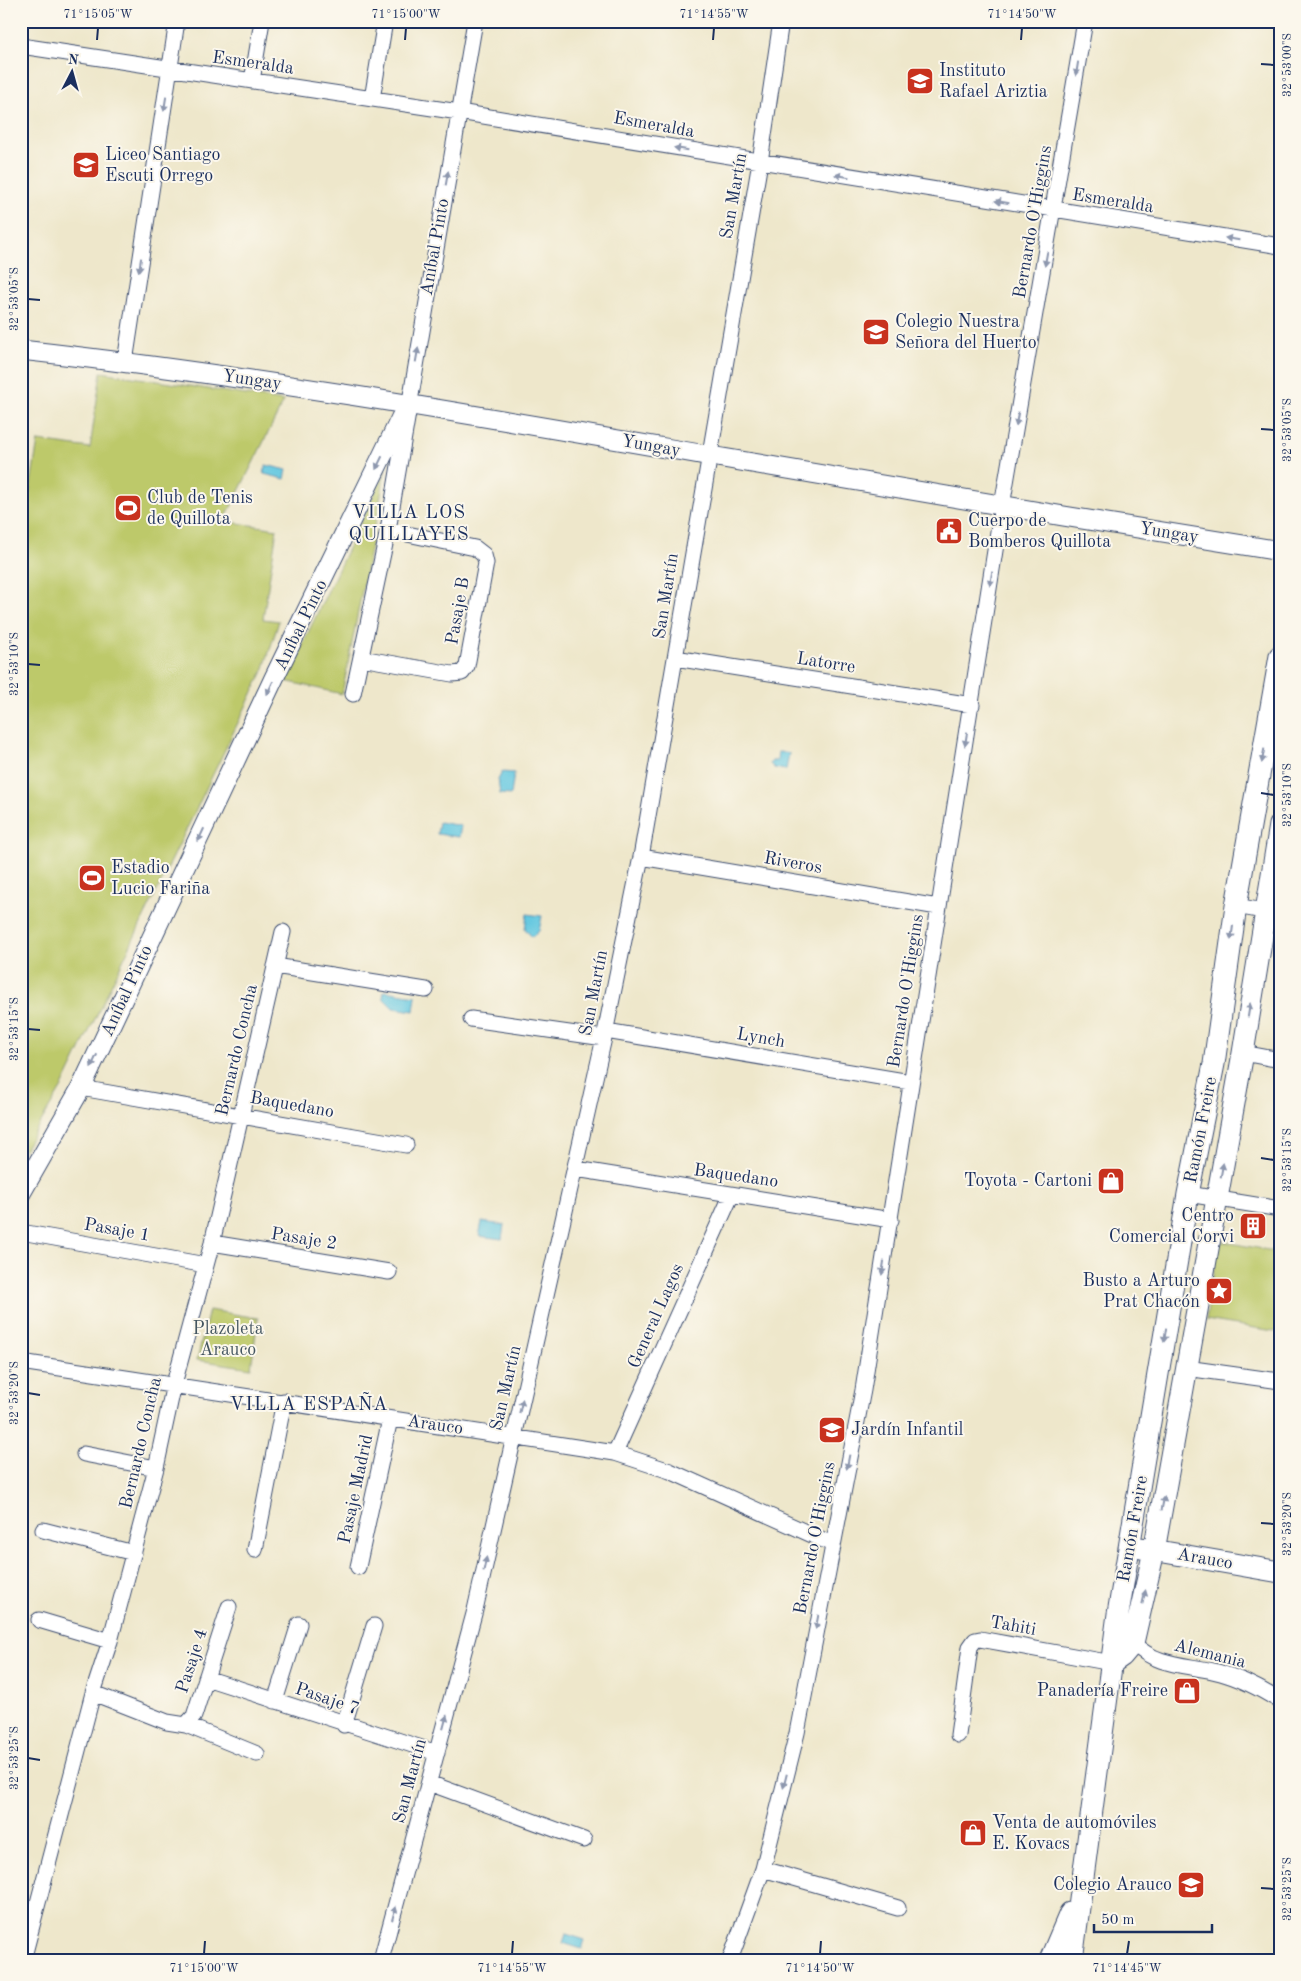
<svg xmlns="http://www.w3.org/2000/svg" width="1301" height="1981" font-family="'Old Standard TT',serif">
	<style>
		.green { fill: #bdc96b; stroke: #6c7c64 }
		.water { fill: #62c7e0; stroke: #3e7b9f }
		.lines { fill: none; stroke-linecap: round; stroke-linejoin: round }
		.minor-casing { stroke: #3b4b6e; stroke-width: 17 }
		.tertiary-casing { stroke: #3b4b6e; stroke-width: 21 }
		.secondary-casing { stroke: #3b4b6e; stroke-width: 23 }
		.minor { stroke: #fff; stroke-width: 15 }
		.tertiary { stroke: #fff; stroke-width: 19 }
		.secondary { stroke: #fff; stroke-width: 21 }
		.oneway { fill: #8d97ae }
		.ticks { fill: none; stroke: #1b2f5e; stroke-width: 2 }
		.labels { text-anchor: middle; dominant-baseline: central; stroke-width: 4; stroke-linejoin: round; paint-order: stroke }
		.street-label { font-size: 18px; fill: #1b2f5e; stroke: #fbf7ec }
		.poi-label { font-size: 18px; fill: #1b2f5e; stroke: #fbf7ec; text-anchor: start }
		.park-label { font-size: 18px; fill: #445661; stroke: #fbf7ec }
		.neighbourhood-label { font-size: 19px; letter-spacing: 1px; fill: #1b2f5e; stroke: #fbf7ec }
		.neatline { fill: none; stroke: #1b2f5e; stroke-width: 2 }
		.ticks-label { font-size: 12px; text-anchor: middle; fill: #1b2f5e }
	</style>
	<rect width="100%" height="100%" fill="#fbf7ec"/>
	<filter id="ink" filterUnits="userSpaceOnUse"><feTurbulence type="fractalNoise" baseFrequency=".02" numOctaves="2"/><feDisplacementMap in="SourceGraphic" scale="10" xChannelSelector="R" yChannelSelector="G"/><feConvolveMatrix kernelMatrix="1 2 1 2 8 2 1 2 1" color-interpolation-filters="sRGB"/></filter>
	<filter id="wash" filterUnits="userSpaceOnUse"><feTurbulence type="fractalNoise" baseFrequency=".0096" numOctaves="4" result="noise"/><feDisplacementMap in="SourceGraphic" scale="20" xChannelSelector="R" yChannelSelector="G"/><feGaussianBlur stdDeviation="1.12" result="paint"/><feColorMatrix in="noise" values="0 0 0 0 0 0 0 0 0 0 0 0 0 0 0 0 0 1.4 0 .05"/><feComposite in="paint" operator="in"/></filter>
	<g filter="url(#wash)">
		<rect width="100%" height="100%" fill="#eee7cb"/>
		<!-- green -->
		<path class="green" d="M101,372L284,401L224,521L277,529L263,619L279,621L263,671L63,1085L21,1155V492L29,495L38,441L90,448Z
			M386,469L342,694L285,681Z
			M1218,1241L1280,1252V1332L1206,1320Z
			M209,1310L258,1318L251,1368L197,1360Z"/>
		<!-- water -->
		<path class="water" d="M266,465L287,470L285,479L264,474Z
			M778,752L789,753L786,770L774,768L770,764L772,761H777Z
			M502,772L514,773L511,795L500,794L498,780Z
			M439,822L461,826L459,837L437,834Z
			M527,914L542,916L539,931L532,937L525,929Z
			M384,991L416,996L414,1011L393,1008L383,998Z
			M482,1222L504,1225L502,1239L479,1236Z
			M566,1934L585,1940L582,1949L563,1943Z"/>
	</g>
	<g filter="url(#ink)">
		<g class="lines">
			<!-- minor casing -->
			<g class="minor-casing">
				<path id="minor" d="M21,46L459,112L1280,246
					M252,81L262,21
					M372,99L385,21
					M125,362L177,21
					M361,658L452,674L462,673L467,666L486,563L484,555L475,548L388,530
					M675,658L972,705
					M353,694L388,530L475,21
					M641,857L938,907
					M1236,906L1280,914
					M275,966L426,990
					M471,1019L604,1038
					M606,1031L910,1082
					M1243,1053L1280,1060
					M81,1088L406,1145
					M576,1169L891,1220
					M1188,1194L1280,1209
					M21,1232L206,1265
					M212,1243L389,1272
					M21,1362L615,1453L670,1471L832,1544
					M1186,1368L1280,1381
					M615,1453L731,1196
					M84,1454L156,1468
					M43,1530L134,1553
					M255,1550L284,1401
					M358,1567L390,1419
					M39,1620L110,1641
					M1133,1643C1158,1668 1189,1664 1221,1673C1243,1679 1261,1689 1280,1701
					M206,1678L437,1753
					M93,1693L167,1722L186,1725L257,1754
					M275,1701L299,1624
					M186,1725L194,1716L229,1607
					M344,1725L374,1626
					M958,1735L970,1647L975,1640L980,1639L1112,1663
					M429,1783L584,1840
					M763,1869L898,1908
					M23,1960L93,1693L110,1641L156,1468L174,1384L212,1243L283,932
					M381,1960L475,1610L604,1038L641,857L760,162L781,21
					M730,1960L763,1869L797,1733L863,1390L1002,506L1085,21"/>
			</g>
			<!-- tertiary casing -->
			<g class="tertiary-casing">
				<path id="tertiary" d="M21,350C255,376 486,417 717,457C905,490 1092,521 1280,551
					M21,1193L81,1088L274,678L408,403"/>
			</g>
			<!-- secondary casing -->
			<g class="secondary-casing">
				<path id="secondary" d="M1141,1548L1280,1572
					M1112,1663L1122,1656L1133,1643L1154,1551L1243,1053L1280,825
					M1050,1960L1070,1913
					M1072,1960L1118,1614L1188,1194L1214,1064L1236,906L1280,656"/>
			</g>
			<!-- minor -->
			<use href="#minor" class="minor"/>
			<!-- tertiary -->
			<use href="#tertiary" class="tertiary"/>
			<!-- secondary -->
			<use href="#secondary" class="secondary"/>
		</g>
		<!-- one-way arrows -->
		<defs><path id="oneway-solid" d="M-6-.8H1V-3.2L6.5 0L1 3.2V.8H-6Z" transform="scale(1.25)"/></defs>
		<g class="oneway">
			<use href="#oneway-solid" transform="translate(1077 69) rotate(99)"/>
			<use href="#oneway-solid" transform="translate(165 104) rotate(99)"/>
			<use href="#oneway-solid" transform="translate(681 149) rotate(-170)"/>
			<use href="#oneway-solid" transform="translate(842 176) rotate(-171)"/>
			<use href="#oneway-solid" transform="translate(447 178) rotate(-80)"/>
			<use href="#oneway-solid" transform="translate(1002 202) rotate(-171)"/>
			<use href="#oneway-solid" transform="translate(1232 239) rotate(-171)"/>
			<use href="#oneway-solid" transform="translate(1046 259) rotate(100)"/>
			<use href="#oneway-solid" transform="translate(140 265) rotate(99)"/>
			<use href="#oneway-solid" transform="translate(417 355) rotate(-80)"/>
			<use href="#oneway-solid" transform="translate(1017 419) rotate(100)"/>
			<use href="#oneway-solid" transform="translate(379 463) rotate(116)"/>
			<use href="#oneway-solid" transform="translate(991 579) rotate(99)"/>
			<use href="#oneway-solid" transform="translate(270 688) rotate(115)"/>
			<use href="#oneway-solid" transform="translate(966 739) rotate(99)"/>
			<use href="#oneway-solid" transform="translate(1263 756) rotate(100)"/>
			<use href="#oneway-solid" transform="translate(201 835) rotate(115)"/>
			<use href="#oneway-solid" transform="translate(1232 933) rotate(98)"/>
			<use href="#oneway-solid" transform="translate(1249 1010) rotate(-81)"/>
			<use href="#oneway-solid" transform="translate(94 1061) rotate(115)"/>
			<use href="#oneway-solid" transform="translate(1222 1170) rotate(-80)"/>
			<use href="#oneway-solid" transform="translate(883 1268) rotate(99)"/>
			<use href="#oneway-solid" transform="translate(1165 1335) rotate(99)"/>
			<use href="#oneway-solid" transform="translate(521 1406) rotate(-77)"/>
			<use href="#oneway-solid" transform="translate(848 1462) rotate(101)"/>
			<use href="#oneway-solid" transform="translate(1163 1503) rotate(-79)"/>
			<use href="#oneway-solid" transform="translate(485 1564) rotate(-78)"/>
			<use href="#oneway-solid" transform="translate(1144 1597) rotate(-77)"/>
			<use href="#oneway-solid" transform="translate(817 1622) rotate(101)"/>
			<use href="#oneway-solid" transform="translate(445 1722) rotate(-75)"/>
			<use href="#oneway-solid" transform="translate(785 1781) rotate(104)"/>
			<use href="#oneway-solid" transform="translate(394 1913) rotate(-75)"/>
		</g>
	</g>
	<!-- ticks -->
	<path class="ticks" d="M97,40L98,28M405,40L406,28M713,40L714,28M1021,40L1022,28M1261,64L1274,65M28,299L40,300M1261,429L1274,430M28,664L40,665M1261,793L1274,795M28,1029L40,1030M1261,1158L1274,1160M28,1393L40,1395M1261,1523L1274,1524M28,1758L40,1760M1261,1888L1274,1889M204,1954L205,1941M512,1954L513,1941M820,1954L821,1941M1127,1954L1129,1941"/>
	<!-- icons -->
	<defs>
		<g id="school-square" transform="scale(1.4375)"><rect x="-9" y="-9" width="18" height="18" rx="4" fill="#c8321e" stroke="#fbf7ec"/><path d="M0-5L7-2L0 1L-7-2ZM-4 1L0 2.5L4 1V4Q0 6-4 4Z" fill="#fff"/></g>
		<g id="stadium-square" transform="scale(1.4375)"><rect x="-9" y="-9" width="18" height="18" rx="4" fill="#c8321e" stroke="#fbf7ec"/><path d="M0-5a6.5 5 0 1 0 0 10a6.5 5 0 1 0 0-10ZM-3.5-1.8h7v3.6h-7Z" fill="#fff"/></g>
		<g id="civic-square" transform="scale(1.4375)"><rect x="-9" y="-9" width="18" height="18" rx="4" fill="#c8321e" stroke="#fbf7ec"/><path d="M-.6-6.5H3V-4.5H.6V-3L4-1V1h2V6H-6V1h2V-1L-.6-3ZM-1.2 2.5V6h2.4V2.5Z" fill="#fff"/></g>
		<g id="shop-square" transform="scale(1.4375)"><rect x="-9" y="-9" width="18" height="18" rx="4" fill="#c8321e" stroke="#fbf7ec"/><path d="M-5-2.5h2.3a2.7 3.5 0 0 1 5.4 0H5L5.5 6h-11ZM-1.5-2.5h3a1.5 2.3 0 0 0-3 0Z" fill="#fff"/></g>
		<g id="building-square" transform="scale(1.4375)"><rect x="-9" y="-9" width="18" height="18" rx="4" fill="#c8321e" stroke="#fbf7ec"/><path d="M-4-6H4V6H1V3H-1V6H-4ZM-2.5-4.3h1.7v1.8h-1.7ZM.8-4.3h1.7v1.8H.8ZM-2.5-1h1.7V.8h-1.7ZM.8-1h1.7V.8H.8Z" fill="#fff"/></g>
		<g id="sight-square" transform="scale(1.4375)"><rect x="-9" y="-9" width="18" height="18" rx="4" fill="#c8321e" stroke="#fbf7ec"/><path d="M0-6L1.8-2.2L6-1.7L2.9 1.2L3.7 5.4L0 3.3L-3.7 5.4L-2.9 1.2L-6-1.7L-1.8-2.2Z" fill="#fff"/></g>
	</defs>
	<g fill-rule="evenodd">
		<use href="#school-square" x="920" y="81"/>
		<use href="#school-square" x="86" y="165"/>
		<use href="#school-square" x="876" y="332"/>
		<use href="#stadium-square" x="128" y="508"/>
		<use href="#civic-square" x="949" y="531"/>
		<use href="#stadium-square" x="92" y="878"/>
		<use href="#shop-square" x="1111" y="1181"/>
		<use href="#building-square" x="1253" y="1226"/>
		<use href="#sight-square" x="1219" y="1291"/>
		<use href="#school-square" x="832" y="1430"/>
		<use href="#shop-square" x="1187" y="1691"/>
		<use href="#shop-square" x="973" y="1833"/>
		<use href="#school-square" x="1191" y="1885"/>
	</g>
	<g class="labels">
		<!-- street labels -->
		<g class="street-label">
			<text transform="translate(253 63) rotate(8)">Esmeralda</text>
			<text transform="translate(654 125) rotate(10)">Esmeralda</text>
			<text transform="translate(734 196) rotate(-80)">San Martín</text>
			<text transform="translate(1113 201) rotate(9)">Esmeralda</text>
			<text transform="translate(1033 222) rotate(-80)">Bernardo O'Higgins</text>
			<text transform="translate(435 247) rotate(-80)">Aníbal Pinto</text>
			<text transform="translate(252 380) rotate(8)">Yungay</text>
			<text transform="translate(651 446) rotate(10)">Yungay</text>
			<text transform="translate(1169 533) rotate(9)">Yungay</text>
			<text transform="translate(666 596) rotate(-81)">San Martín</text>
			<text transform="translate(458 611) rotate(-80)">Pasaje B</text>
			<text transform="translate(301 625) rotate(-64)">Aníbal Pinto</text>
			<text transform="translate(826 663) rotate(9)">Latorre</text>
			<text transform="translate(793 863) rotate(10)">Riveros</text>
			<text transform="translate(127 991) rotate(-65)">Aníbal Pinto</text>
			<text transform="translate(906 991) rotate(-81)">Bernardo O'Higgins</text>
			<text transform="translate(594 993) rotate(-79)">San Martín</text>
			<text transform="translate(761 1038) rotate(10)">Lynch</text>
			<text transform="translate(237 1050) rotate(-77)">Bernardo Concha</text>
			<text transform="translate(292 1105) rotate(10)">Baquedano</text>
			<text transform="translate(1201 1130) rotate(-79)">Ramón Freire</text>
			<text transform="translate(736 1176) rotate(8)">Baquedano</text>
			<text transform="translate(117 1230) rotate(10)">Pasaje 1</text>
			<text transform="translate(304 1239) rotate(9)">Pasaje 2</text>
			<text transform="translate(656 1316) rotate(-66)">General Lagos</text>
			<text transform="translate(506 1388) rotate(-77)">San Martín</text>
			<text transform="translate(435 1425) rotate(8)">Arauco</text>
			<text transform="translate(141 1443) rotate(-77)">Bernardo Concha</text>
			<text transform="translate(356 1489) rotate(-78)">Pasaje Madrid</text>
			<text transform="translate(1133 1529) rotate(-80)">Ramón Freire</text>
			<text transform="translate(815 1538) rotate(-79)">Bernardo O'Higgins</text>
			<text transform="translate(1205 1559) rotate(10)">Arauco</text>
			<text transform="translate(1013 1626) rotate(10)">Tahiti</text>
			<text transform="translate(1210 1654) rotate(14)">Alemania</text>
			<text transform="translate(192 1661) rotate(-72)">Pasaje 4</text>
			<text transform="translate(327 1699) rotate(19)">Pasaje 7</text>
			<text transform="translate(410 1781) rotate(-75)">San Martín</text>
		</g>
		<!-- poi labels -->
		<g class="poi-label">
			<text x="939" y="71">Instituto<tspan x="939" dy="21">Rafael Ariztia</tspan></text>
			<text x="105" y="155">Liceo Santiago<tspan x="105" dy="21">Escuti Orrego</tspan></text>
			<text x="895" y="322">Colegio Nuestra<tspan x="895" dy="21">Señora del Huerto</tspan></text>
			<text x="147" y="498">Club de Tenis<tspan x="147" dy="21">de Quillota</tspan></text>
			<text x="968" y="521">Cuerpo de<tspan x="968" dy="21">Bomberos Quillota</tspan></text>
			<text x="111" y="868">Estadio<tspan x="111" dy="21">Lucio Fariña</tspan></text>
			<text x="1092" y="1181" text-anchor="end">Toyota - Cartoni</text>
			<text x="1234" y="1216" text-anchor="end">Centro<tspan x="1234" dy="21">Comercial Corvi</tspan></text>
			<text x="1200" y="1281" text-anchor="end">Busto a Arturo<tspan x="1200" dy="21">Prat Chacón</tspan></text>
			<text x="851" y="1430">Jardín Infantil</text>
			<text x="1168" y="1691" text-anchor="end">Panadería Freire</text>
			<text x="992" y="1823">Venta de automóviles<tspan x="992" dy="21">E. Kovacs</tspan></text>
			<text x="1172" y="1885" text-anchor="end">Colegio Arauco</text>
		</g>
		<!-- park labels -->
		<g class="park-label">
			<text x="228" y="1329">Plazoleta<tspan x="228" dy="21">Arauco</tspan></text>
		</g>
		<!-- neighbourhood labels -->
		<g class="neighbourhood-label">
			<text x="409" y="513">VILLA LOS<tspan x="409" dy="22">QUILLAYES</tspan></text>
			<text x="309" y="1405">VILLA ESPAÑA</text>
		</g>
	</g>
	<!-- margin -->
	<rect width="1301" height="1981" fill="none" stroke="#fbf7ec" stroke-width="55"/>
	<!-- north arrow -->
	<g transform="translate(72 72) rotate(6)" stroke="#fbf7ec" stroke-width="4" paint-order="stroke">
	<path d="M0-4L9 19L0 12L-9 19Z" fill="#1b2f5e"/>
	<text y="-8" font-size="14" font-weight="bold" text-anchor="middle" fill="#1b2f5e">N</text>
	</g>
	<!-- scale -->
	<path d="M1094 1924v8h118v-8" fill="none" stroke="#1b2f5e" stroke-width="2.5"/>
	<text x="1101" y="1924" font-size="15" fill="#1b2f5e" stroke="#fbf7ec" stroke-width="4" paint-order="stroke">50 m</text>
	<rect x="28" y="28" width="1246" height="1926" class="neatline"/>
	<g class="ticks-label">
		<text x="98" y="18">71°15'05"W</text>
		<text x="406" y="18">71°15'00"W</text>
		<text x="714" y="18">71°14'55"W</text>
		<text x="1022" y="18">71°14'50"W</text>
		<text transform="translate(1287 65) rotate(-90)" y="4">32°53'00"S</text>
		<text transform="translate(14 299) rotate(-90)" y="4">32°53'05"S</text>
		<text transform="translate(1287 430) rotate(-90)" y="4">32°53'05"S</text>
		<text transform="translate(14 664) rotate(-90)" y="4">32°53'10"S</text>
		<text transform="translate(1287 795) rotate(-90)" y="4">32°53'10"S</text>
		<text transform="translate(14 1029) rotate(-90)" y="4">32°53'15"S</text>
		<text transform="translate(1287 1160) rotate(-90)" y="4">32°53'15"S</text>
		<text transform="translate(14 1393) rotate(-90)" y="4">32°53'20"S</text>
		<text transform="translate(1287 1524) rotate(-90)" y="4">32°53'20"S</text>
		<text transform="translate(14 1758) rotate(-90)" y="4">32°53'25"S</text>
		<text transform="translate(1287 1889) rotate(-90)" y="4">32°53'25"S</text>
		<text x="204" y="1972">71°15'00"W</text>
		<text x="512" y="1972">71°14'55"W</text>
		<text x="820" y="1972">71°14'50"W</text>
		<text x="1127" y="1972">71°14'45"W</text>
	</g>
</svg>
